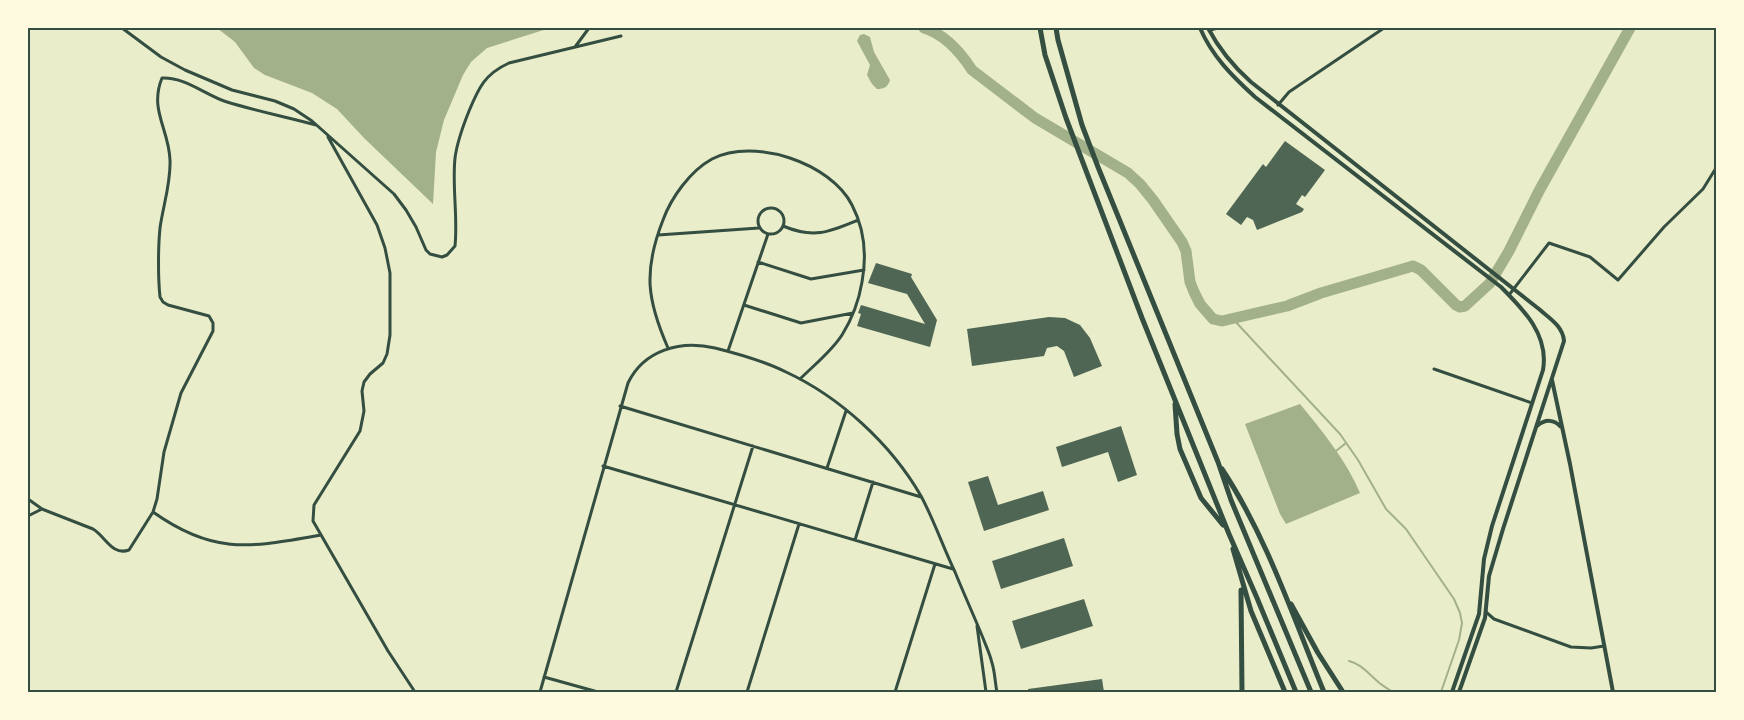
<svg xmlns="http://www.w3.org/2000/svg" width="1744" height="720" font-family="Figtree,sans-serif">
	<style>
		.water { fill: #a3b18a }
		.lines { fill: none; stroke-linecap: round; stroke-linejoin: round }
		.stream { stroke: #a3b18a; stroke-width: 2 }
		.river { stroke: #a3b18a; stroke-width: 11 }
		.building { fill: #4f6655 }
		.minor { stroke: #344e41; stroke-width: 3 }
		.tertiary { stroke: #344e41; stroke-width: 4 }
		.primary { stroke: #344e41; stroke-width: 5 }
		.neatline { fill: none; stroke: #344e41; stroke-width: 2 }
	</style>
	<rect width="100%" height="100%" fill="#e9edc9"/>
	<!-- water -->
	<path class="water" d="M217,28H550L487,48L471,62L463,75L444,120L436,152L433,204L364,138L337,109L312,93L265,75L254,68L235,42Z
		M864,34L870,37L874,52L890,80C888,87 884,89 877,89L872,84L867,75L870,65L857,41L860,35Z
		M1300,404C1323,432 1346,460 1360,493L1286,524L1280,514L1245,424Z"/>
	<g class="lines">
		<!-- stream -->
		<path class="stream" d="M1233,319L1340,434L1358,460L1386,509L1406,529L1454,599L1460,613L1462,623L1459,640L1441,692
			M1336,451L1346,443
			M1349,661C1361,664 1367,672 1376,680C1381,685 1388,689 1393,692"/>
		<!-- river -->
		<path class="river" d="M924,28C944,34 961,53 972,70L1035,118L1128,173L1140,184L1153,200L1182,242L1186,251L1190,282L1194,292L1200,304L1213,319L1222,321L1287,306L1321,293L1413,266L1421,270L1456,305L1460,307L1465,306L1490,283L1509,251L1539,191L1630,28"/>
	</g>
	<!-- building -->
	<path class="building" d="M1285,141L1325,170L1305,197L1302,195L1296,204L1304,209L1302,212L1257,230L1253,220L1247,217L1241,225L1226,214L1263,164L1266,167Z
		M876,263L912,274L911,277L937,320L930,347L857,326L861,314L858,313L861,305L925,324L907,294L868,283Z
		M1049,317L1065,318L1080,325L1090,338L1102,366L1074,377L1064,351L1057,346L1047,348L1044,356L972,366L967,329Z
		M1121,426L1137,475L1118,482L1108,452L1062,467L1056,447Z
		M988,476L998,505L1043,491L1049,510L984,531L968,482Z
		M1064,538L1073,566L1001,589L992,561Z
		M1084,599L1093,626L1021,649L1012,621Z
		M1102,679L1104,692H1028V689Z"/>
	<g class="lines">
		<!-- minor -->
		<path class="minor" d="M122,28L161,57L185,70L232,90L275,101L294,109L312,121L394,194L406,210L416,227L426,250L430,254L442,257L447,255L455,246C458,217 452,187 455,158C457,142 463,126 469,111C479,87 485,74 509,63L621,36
			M1210,30L1218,28
			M575,47L589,28
			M1278,105L1289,92L1384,28
			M328,137L377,225L385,248L390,273V335L387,354L383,363L370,374L364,382L362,391L364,411L360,431L314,505L313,521L388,651L415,692
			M758 221a13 13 0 1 1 26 0a13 13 0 1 1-26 0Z
			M783,226C814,239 829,232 858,220
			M658,235L759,228
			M758,262L811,279L864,270
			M1509,295L1549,243L1590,257L1618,280L1664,227L1703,189L1716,168
			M744,305L801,323L853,313
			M668,348C647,300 643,271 663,220C671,198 690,171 712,159C754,137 831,163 852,205C865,230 867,255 862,282C859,300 852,319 842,335C831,352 814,365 800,379
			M728,351L768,234
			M1434,369L1532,403
			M620,406L921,497
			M603,466L953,569
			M827,468L846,411
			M28,499L42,509L93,529C106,537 112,556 129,550L153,512L157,499L164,452L181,393L213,331V323L209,316L168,305L163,302L160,297C158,278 158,248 160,228C163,206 171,183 170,160C169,129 149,110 162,78C186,77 205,95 227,102C256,111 287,117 316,125
			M153,512C215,556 251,547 321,535
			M28,516L42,509
			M855,540L873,482
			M1486,612L1494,619L1571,647L1591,648L1604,646
			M977,626L986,692
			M544,677L598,692
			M540,692L628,383C644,350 680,340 715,348C739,354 764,361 786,372C840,397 891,444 921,496C934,520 943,547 955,572C964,594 974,616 983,638C986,646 990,654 992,663C995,672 995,683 997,692
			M676,692L753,446
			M747,692L799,524
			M895,692L935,564"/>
		<!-- tertiary -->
		<path class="tertiary" d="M1200,28C1212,56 1232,76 1255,97L1501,287C1524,310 1549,335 1543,370L1492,526L1484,559L1479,614L1452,692
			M1208,28C1219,49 1233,66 1251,82L1539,309C1549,318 1563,326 1564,341L1503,529L1489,576L1485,618L1459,692
			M1552,380L1570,464L1613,692
			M1537,426C1545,419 1554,419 1561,427"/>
		<!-- primary -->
		<path class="primary" d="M1040,28L1045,55L1066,118L1142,318L1229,534L1257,598L1296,692
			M1056,28L1058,40L1082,125L1098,167L1218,462L1231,500L1311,692
			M1175,404L1177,434L1180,449L1201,498L1223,525
			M1222,469C1267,537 1293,617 1324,692
			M1233,549L1251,611L1285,692
			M1241,590L1242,692
			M1291,604L1318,653L1343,692"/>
	</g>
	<!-- border -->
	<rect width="1744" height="720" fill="none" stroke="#fefae0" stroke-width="58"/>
	<rect x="29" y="29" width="1686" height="662" class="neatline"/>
</svg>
